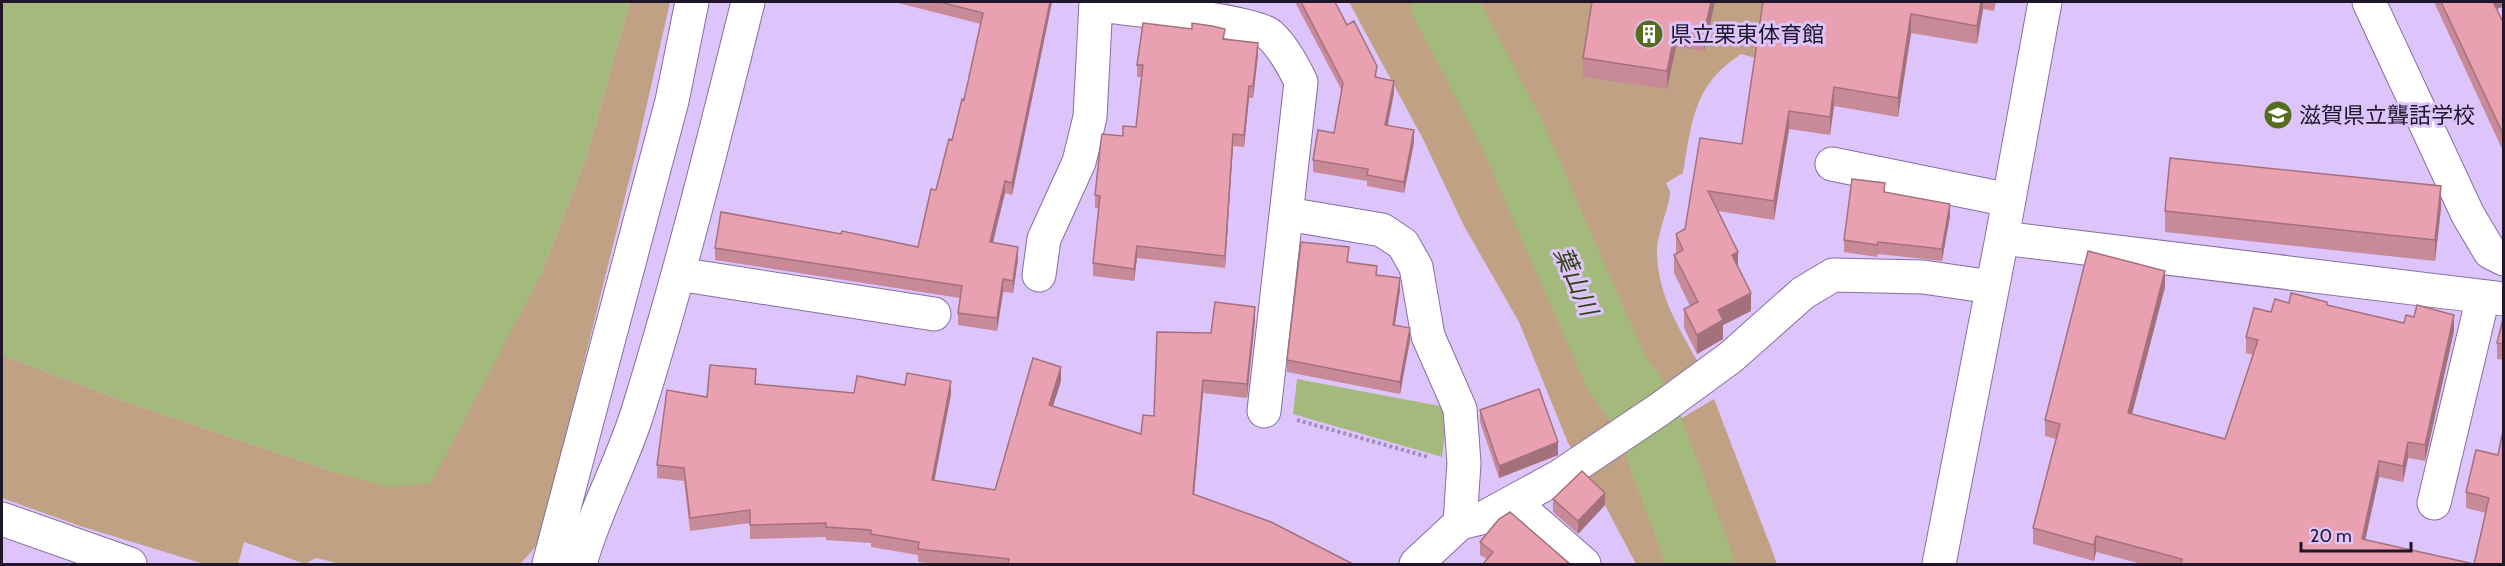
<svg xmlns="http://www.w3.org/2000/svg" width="2505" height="566" font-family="Cabin,'Noto Sans JP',sans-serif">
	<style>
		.green { fill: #c0a184 }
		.water { fill: #a4ba7c }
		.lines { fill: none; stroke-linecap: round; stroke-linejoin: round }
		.river { stroke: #a4ba7c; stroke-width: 66 }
		.minor-casing { stroke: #866fa2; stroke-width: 35 }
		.major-casing { stroke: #866fa2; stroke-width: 35 }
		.path { stroke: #a08db8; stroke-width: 4; stroke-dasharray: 3 3; stroke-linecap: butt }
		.minor { stroke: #fff; stroke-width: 33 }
		.major { stroke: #fff; stroke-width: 33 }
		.wall { fill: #c88a98 }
		.shaded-wall { fill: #a3717c }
		.building { fill: #e9a1b1; stroke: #a3717c; stroke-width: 1.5 }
		.labels { text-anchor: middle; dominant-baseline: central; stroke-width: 6; stroke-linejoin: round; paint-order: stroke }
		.poi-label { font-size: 22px; fill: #1f162a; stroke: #ddc5fc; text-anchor: start }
		.water-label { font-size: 24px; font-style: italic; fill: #334113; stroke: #ddc5fc }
	</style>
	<rect width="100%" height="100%" fill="#ddc5fc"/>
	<!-- green -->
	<path class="green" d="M630,2H670L636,153L539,543L520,564H341L316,558L305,564L244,542L238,564H204L80,526L2,498V355L129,403L337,473L541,275L586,159Z
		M1349,2H1412L1523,225L1554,276L1623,422L1630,455L1648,477L1682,564H1636L1587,471L1568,443L1519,322L1464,226L1423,139Z
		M1466,2H1861L1792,68L1741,54C1693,85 1692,122 1683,173L1666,183C1667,186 1669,188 1670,192C1671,202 1657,234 1657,251C1657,294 1679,328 1699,364L1660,397L1640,379L1592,276L1567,205Z
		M1714,399L1773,553L1777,564H1719L1673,446L1675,438L1670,425Z"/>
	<!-- water -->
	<path class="water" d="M2,2H630L586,159L541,275L431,483L387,487L337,473L129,403L2,355Z
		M1297,379L1440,406L1443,409L1445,432L1442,457L1293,414Z"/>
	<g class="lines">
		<!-- river -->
		<path class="river" d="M1443,2L1511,132L1616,372L1643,409L1701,564"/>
		<!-- minor casing -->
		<g class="minor-casing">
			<path id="minor" d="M2369,2L2468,215L2490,252L2504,259
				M1097,5C1126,9 1253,20 1270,35C1284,48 1293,65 1301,82L1264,411
				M1832,164L2009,200
				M1287,214L1382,230L1403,244L1416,267L1428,336L1460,409L1464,463L1460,523
				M2002,238L2504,299
				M678,274L934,314
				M1039,275L1044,239L1079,162L1090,117L1096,2
				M1513,502L1584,564
				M2434,503L2483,297
				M549,564L672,101L692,2
				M580,564C594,512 622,463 638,411C680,276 714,139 748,2
				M1416,564L1460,523L1485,517L1560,476L1660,409L1731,357L1803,293L1833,275L1923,277L1992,287
				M1939,564L2002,238L2045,2"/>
		</g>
		<!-- major casing -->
		<g class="major-casing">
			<path id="major" d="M2,519L130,564"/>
		</g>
		<!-- path -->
		<path class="path" d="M1297,420L1428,457"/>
		<!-- minor -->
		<use href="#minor" class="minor"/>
		<!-- major -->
		<use href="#major" class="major"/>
	</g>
	<!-- wall -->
	<path class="wall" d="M898,2H1052L1012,195L1005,193L992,243L1018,259L1013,293L1003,292L997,331L958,325V313L960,298L715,260V248L918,247L964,100L981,24L898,3Z
		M1217,2H1230L1229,4Z
		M1295,2H1335L1377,77L1394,92L1388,126L1414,142L1404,193L1367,186V181L1313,172V160L1334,133L1342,91Z
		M1715,2L1704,51L1676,47L1667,89L1583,77V58Z
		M1763,2H1996L1994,11L1983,9L1977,44L1911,33L1898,117L1834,106L1830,135L1789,129L1774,220L1718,211L1738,267L1751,311L1723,325V339L1697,354L1684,328V309L1690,306L1674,273V255L1676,254V234L1685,229L1700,138L1742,144Z
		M2434,2H2504V6L2497,9L2504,24V153Z
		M1225,39L1258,55L1253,98H1249L1244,147L1233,146L1225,268L1137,258L1134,281L1093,276V263L1099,208H1095V195L1123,136L1136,127L1141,77H1137V65Z
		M1885,193L1950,216L1942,261L1878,254L1877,257L1844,252V240Z
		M2441,208L2435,261L2165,232V211Z
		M1349,259L1348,263L1377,275L1400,290L1395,325L1410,340L1400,394L1287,372V360Z
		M2165,287L2132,414L2225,439L2253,355L2246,353V337L2271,312L2289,303L2327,305L2404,323L2454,331L2425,461L2408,458L2403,482L2379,477L2365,540L2474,564H2142L2096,552L2094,561L2033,544V528L2056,439L2045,436V420Z
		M2504,315V360L2497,359V343Z
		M1255,320L1247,398L1203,393L1194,494L1351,564H940L918,562V555L871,547V543L826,540V537L750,539V523L690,531L684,481L657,478V465L707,397L756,384L854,393L951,394L934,480L995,490L1061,381L1053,406L1141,434L1211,333Z
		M1480,410L1558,455L1499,478L1480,422Z
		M2498,455L2486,513L2466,508V492Z
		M1553,499L1605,505L1578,534L1553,512Z
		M1480,542L1570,564L1487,559L1480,555Z"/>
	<!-- shaded-wall -->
	<path class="shaded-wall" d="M1050,2H1052L1012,195V183Z
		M1711,2H1715L1704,51V33Z
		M1981,2H1983V9L1977,44V26Z
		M2490,2H2504V6L2490,12Z
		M1911,14V33L1898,117V98Z
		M1676,28V47L1667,89V71Z
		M1258,43V55L1253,98V86Z
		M1394,81V92L1385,137V125Z
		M1249,86V98L1244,147V135Z
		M1834,87V106L1830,135V117Z
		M1789,111V129L1774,220V201Z
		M1414,130V142L1404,193V182Z
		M1233,134V146L1225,268V256Z
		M1005,181V193L990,255V242Z
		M2441,186V208L2435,261V240Z
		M1950,204V216L1942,261V249Z
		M1137,246V258L1134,281V269Z
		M1018,247V259L1013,293V281Z
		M1738,252V270L1732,255Z
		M2165,271V287L2128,429V413Z
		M1400,278V290L1393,337V325Z
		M1003,279V292L997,331V318Z
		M1751,293V311L1723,325V339L1697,354V335L1718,310Z
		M1255,307V320L1247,398V384Z
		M2454,315V331L2425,461V445Z
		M1410,328V340L1400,394V382Z
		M1061,367V381L1049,418V405Z
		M1203,380V393L1193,507V494Z
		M951,381V394L932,493V480Z
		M1558,442V455L1499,478V466Z
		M2408,442V458L2403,482V466Z
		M2379,461V477L2362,555V539Z
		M1605,493V505L1578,534V521Z
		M2096,536V552L2094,561V545Z"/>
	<!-- building -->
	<path class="building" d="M940,2H1050L1012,183L1005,181L990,242L1018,247L1013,281L1003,279L997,318L958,313L962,286L715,248L721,212L841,234L842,231L918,247L931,189L936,190L949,139L952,140L962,99L964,100L983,13Z
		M1301,2H1335L1347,25L1354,21L1377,66L1375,77L1394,81L1385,125L1414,130L1404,182L1367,175L1368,169L1313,160L1318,130L1334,133L1343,83Z
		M1592,2H1711L1704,33L1676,28L1667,71L1583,58Z
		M1763,2H1981L1977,26L1911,14L1898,98L1834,87L1830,117L1789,111L1774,201L1708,191L1738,252L1732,255L1751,293L1718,310L1723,320L1697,335L1684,309L1698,302L1674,255L1683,250L1676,234L1685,229L1700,138L1742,144Z
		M2441,2H2493L2504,24V136Z
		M1143,23L1192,29V23L1212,26L1225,29L1223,39L1258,43L1253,86H1249L1244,135L1233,134L1225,256L1137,246L1134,269L1093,263L1100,196L1095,195L1101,140L1102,134L1123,136V126L1136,127L1143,65H1137Z
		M2170,158L2441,186L2435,240L2165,211Z
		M1852,179L1885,183L1884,192L1950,204L1942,249L1878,242L1877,245L1844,240Z
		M1301,242L1349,247L1347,262L1377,266L1376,275L1400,278L1393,325L1410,328L1400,382L1287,360Z
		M2088,251L2165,271L2128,413L2225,439L2258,340L2246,337L2254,308L2271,312L2275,299L2289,303L2291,293L2327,302V305L2404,323L2406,315L2414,317L2417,305L2454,315L2425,445L2408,442L2403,466L2379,461L2362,539L2474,564H2181L2182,559L2096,536L2094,545L2033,528L2060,424L2045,420Z
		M1215,302L1255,307L1247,384L1203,380L1193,494L1271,522L1351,563L1350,564H1008L1009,559L918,549L919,542L871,534V530L826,527V523L750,525V510L690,518L684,468L657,465L667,390L707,397L710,365L756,369L755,384L854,393L857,376L905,385L907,373L951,381L932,480L995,490L1033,358L1061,367L1049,405L1141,434L1143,415L1154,416L1157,332L1211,333Z
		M2504,315V344L2497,343Z
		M1539,389L1558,442L1499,466L1480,410Z
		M2504,426V564H2474L2489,498L2466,492L2476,450L2498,455Z
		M1582,471L1605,493L1578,521L1553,499Z
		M1510,512L1570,564H1483L1493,552L1480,542L1499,519Z"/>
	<!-- icons -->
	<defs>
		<g id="building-disc" transform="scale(1.5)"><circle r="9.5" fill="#556d1d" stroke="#ddc5fc"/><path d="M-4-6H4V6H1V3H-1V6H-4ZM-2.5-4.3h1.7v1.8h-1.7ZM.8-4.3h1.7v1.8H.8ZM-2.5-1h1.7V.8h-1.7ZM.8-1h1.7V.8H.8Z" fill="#fff"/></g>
		<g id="school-disc" transform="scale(1.5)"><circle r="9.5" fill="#556d1d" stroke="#ddc5fc"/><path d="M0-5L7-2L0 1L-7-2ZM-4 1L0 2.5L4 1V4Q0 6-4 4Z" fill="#fff"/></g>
	</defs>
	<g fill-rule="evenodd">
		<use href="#building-disc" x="1649" y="34"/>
		<use href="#school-disc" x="2278" y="115"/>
	</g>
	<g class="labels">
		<!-- poi labels -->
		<g class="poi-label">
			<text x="1670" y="34">県立栗東体育館</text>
			<text x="2299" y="115">滋賀県立聾話学校</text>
		</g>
		<!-- water labels -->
		<g class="water-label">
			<text transform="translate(1576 281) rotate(66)">葉山川</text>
		</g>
	</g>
	<!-- border -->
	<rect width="2505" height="566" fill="none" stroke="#1f162a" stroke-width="6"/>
	<!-- scale -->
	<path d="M2301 542v9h110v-9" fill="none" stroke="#1f162a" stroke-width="3"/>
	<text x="2310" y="542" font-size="18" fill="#1f162a" stroke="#ddc5fc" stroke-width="4.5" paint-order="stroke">20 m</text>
</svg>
